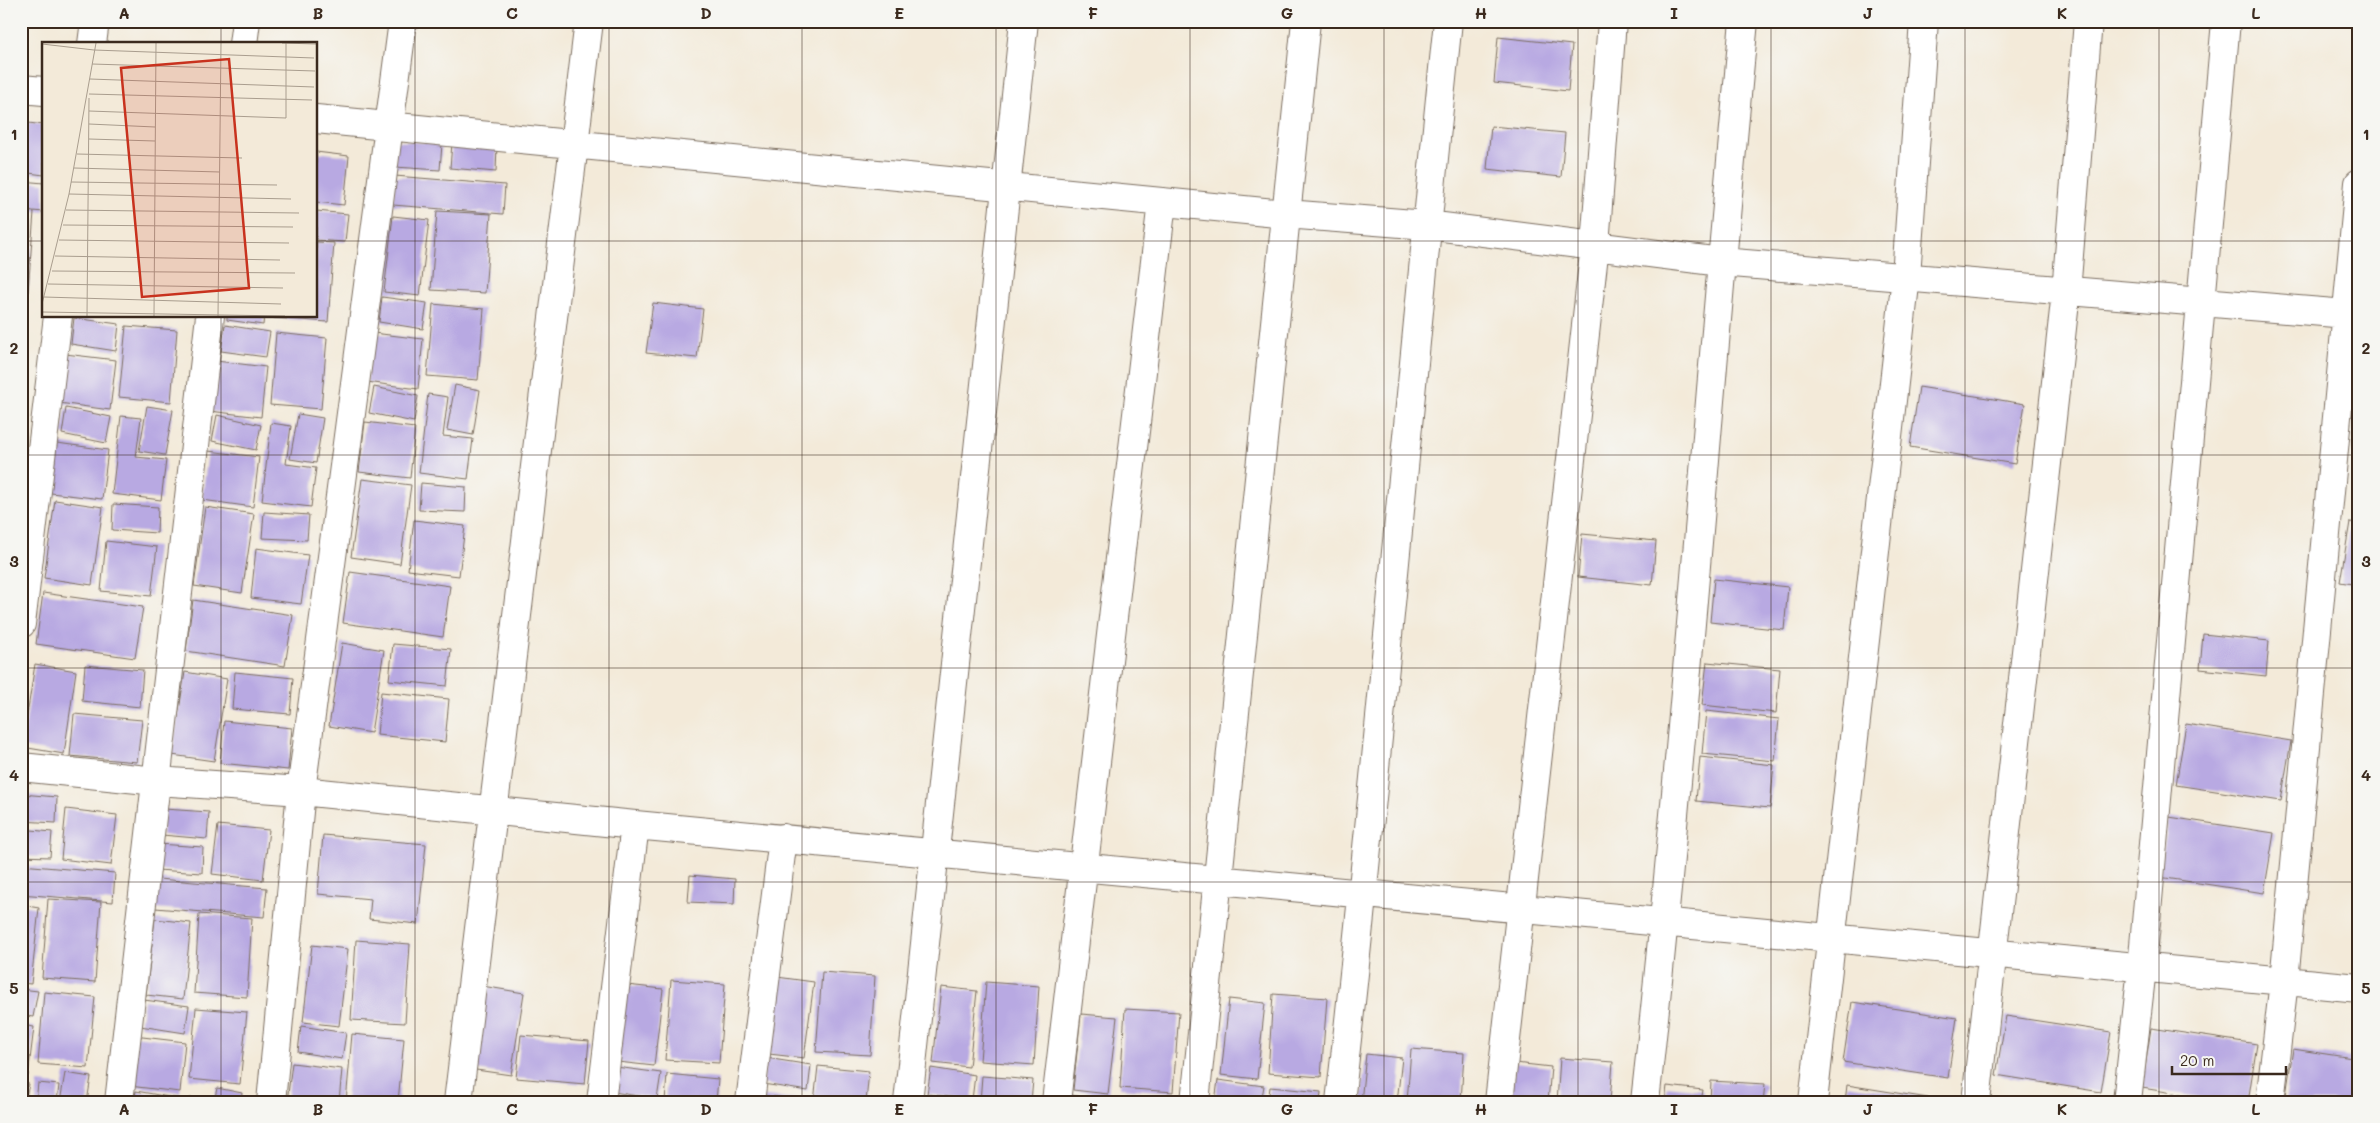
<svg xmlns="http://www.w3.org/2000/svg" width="2380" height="1123" font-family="Mali,sans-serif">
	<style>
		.building { fill: #b8a9e2 }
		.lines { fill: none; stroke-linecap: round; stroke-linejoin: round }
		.minor-casing { stroke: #7b6d5f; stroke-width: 30 }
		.minor { stroke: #fff; stroke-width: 28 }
		.grid { fill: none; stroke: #3b2a1e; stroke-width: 1; stroke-opacity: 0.55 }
		.inset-road { fill: none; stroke: #a99d8e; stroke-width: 1 }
		.view { fill: #c8321e; fill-opacity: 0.15; stroke: #c8321e; stroke-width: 2.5 }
		.inset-edge { fill: none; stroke: #3b2a1e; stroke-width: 2.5 }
		.neatline { fill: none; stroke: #3b2a1e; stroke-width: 2 }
		.grid-label { font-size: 16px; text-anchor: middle; font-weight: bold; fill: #3b2a1e }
	</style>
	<rect width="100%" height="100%" fill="#f6f6f2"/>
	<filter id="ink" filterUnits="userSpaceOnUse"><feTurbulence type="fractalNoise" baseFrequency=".02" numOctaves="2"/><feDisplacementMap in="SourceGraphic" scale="10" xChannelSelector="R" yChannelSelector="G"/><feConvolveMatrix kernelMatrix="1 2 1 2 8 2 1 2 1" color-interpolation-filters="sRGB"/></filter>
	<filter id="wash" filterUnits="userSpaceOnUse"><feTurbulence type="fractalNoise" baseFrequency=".0096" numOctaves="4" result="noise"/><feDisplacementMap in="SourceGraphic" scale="20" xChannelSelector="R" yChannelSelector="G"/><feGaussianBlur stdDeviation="1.12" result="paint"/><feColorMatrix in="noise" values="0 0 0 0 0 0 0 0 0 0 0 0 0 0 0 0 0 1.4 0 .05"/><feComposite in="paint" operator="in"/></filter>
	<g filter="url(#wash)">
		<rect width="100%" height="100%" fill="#f3ead9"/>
		<g id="blocks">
			<!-- building -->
			<path class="building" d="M1498,37L1572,45L1568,91L1494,83Z
				M21,122L44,125V175L21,172Z
				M1491,126L1565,133L1561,177L1487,169Z
				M396,141L442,144L440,170L395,167Z
				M452,143L497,145L496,172L450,168Z
				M316,152L349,156L344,205L316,202Z
				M395,176L505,185L503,214L393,205Z
				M21,181L44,183V212L21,210Z
				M21,211L34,212L28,292L21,291Z
				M316,211L348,214L345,242L316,240Z
				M437,211L491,214L485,293L431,290Z
				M393,216L429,220L420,296L384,292Z
				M316,242L334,243L328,322L274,318L275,316H316Z
				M382,297L427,303L423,329L379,322Z
				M653,303L703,309L697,358L646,353Z
				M433,304L484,309L478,380L427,376Z
				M21,306H27L23,359H21Z
				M227,316H264L263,325L227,320Z
				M74,318L119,324L116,351L71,344Z
				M225,325L270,332L266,357L221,351Z
				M126,326L177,330L171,402L119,397Z
				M276,333L327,338L321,409L270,405Z
				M373,333L423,339L418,389L367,382Z
				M65,354L116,360L110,410L59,403Z
				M216,361L266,367L261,417L209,411Z
				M455,385L480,390L473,435L447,430Z
				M374,387L418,396L414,422L369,413Z
				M1919,387L2025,404L2015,464L1910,447Z
				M428,394L448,397L443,436L473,439L468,479L419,473Z
				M147,406L173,410L165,455L139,451Z
				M66,408L111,417L106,443L62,434Z
				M298,414L323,418L316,463L290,459Z
				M217,415L261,425L256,450L212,441Z
				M121,416L141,418L136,457L166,460L161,500L112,494Z
				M365,422L415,428L410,478L359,472Z
				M271,423L291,426L286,464L316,468L311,507L262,501Z
				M57,443L108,450L102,499L51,493Z
				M208,451L259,457L253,507L202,500Z
				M362,479L411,485L400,564L351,557Z
				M421,483L466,487L465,512L419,510Z
				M55,500L103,507L92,585L44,578Z
				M113,504L158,507L157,533L112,530Z
				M205,507L254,514L242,593L194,586Z
				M264,512L309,515L307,540L262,538Z
				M414,520L465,526L459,576L408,570Z
				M2350,522L2359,523V585L2340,582Z
				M1582,534L1656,541L1652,585L1578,577Z
				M106,541L157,547L151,596L101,591Z
				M256,548L308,555L301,604L251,598Z
				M350,572L450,586L443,637L343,623Z
				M1714,579L1788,587L1784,630L1710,622Z
				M43,593L143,607L135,658L36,644Z
				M193,600L293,615L285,666L186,651Z
				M2203,634L2269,641L2266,676L2200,669Z
				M342,643L384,650L371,733L329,726Z
				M393,644L451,649L447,686L389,680Z
				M1707,662L1780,669L1776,713L1702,705Z
				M35,664L76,671L64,754L22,747Z
				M85,665L143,670L140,707L82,701Z
				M185,672L227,679L214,761L172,755Z
				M235,672L293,678L290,714L232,709Z
				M381,692L449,699L445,742L377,735Z
				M1706,711L1779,719L1775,761L1702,754Z
				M74,714L142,720L137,762L70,756Z
				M224,721L292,728L288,770L220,763Z
				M2186,724L2291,741L2281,801L2176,785Z
				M1700,757L1774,765L1770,808L1696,801Z
				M21,794L57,797L56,823L21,821Z
				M66,809L117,815L111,865L61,859Z
				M164,809L209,812L207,839L162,835Z
				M2169,817L2274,833L2264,893L2159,877Z
				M218,825L269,830L263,880L212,874Z
				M21,829L52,832L50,857L21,856Z
				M323,835L426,844L418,924L369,919L371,899L318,894Z
				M158,844L203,847L202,873L157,870Z
				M21,865L115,873L113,902L21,894Z
				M690,875L735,879L734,904L688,902Z
				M158,879L267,888L264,917L155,908Z
				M48,899L101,902L95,982L42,978Z
				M21,905L39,908L31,984L21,983Z
				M199,914L252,918L247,997L194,993Z
				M155,919L191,923L183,999L146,995Z
				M356,940L410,944L405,1023L351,1020Z
				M312,945L348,949L339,1026L303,1022Z
				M822,972L875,976L870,1055L816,1052Z
				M777,977L814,982L804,1058L769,1054Z
				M671,980L725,984L719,1063L665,1060Z
				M986,982L1039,986L1034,1065L980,1061Z
				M627,985L663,989L654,1066L618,1062Z
				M482,986L524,993L511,1075L469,1069Z
				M941,987L977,991L969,1067L933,1063Z
				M21,989L38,991L33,1017L21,1015Z
				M44,992L95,997L88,1068L38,1064Z
				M1273,994L1327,998L1321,1077L1268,1073Z
				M1229,999L1265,1003L1257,1079L1221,1075Z
				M144,1000L189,1006L185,1033L140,1026Z
				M1852,1002L1957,1018L1948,1078L1843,1062Z
				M196,1008L247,1012L240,1084L189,1079Z
				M1125,1009L1179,1012L1173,1092L1120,1088Z
				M1081,1014L1117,1017L1108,1094L1073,1090Z
				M2006,1016L2111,1032L2101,1092L1996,1075Z
				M21,1025L34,1027L28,1076L21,1075Z
				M301,1026L346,1033L342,1059L298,1052Z
				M2151,1028L2257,1044L2248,1102H2230L2142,1088Z
				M352,1034L404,1039L398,1102H346Z
				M521,1035L589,1041L585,1084L516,1078Z
				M134,1036L185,1042L180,1092L129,1086Z
				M1411,1049L1464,1053L1461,1102H1407Z
				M2293,1049L2359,1059V1102H2285Z
				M1366,1054L1402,1058L1397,1102H1361Z
				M766,1058L811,1065L808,1091L763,1084Z
				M1560,1058L1613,1062L1610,1102H1557Z
				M292,1063L342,1069L339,1102H287Z
				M1515,1063L1551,1067L1548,1102H1511Z
				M818,1066L869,1071L866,1102H814Z
				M616,1067L661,1073L657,1099L613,1092Z
				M931,1068L975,1075L972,1100L927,1094Z
				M65,1073L91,1077L87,1102H60Z
				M667,1074L718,1079L716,1102H665Z
				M982,1076L1033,1080L1031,1102H980Z
				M1218,1080L1264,1086L1261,1102H1215Z
				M1711,1081L1765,1084L1763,1102H1710Z
				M21,1083L29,1084L25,1102H21Z
				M38,1083L59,1085L57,1102H36Z
				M1847,1085L1947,1101V1102H1845Z
				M1667,1086L1703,1090L1701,1102H1665Z
				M1270,1087L1321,1092L1320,1102H1268Z
				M217,1088L242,1093L241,1102H214Z
				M136,1091L181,1099L180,1102H134Z
				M757,1095L807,1100V1102H756Z
				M1070,1095L1109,1101V1102H1069Z
				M190,1098L210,1100V1102H190Z
				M2001,1098L2015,1101V1102H2000Z"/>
		</g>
	</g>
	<g filter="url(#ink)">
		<use href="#blocks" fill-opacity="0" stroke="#7b6d5f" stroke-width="1"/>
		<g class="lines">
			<!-- minor casing -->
			<g class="minor-casing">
				<path id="minor" d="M92,44L95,21
					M243,44L246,21
					M21,89L44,91
					M316,119L1286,214L1427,225L1721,262L2359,315
					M21,624L58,316
					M21,767L157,781L301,791L635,825L2359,988
					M119,1102L210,316
					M271,1102L301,791L403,21
					M458,1102L589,21
					M601,1102L635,825
					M750,1102L783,838
					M908,1102L1024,21
					M1056,1102L1162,202
					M1195,1102L1306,21
					M1340,1102C1381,742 1410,381 1448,21
					M1499,1102L1595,245L1612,21
					M1645,1102C1685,742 1709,381 1744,21
					M1813,1102L1906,276L1924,21
					M1976,1102L2066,292L2088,21
					M2127,1102L2142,968L2226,21
					M2270,1102L2284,981L2359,183"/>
			</g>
			<!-- minor -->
			<use href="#minor" class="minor"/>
		</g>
	</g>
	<!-- grid -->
	<path class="grid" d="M221,21V44M415,21V1102M609,21V1102M802,21V1102M996,21V1102M1190,21V1102M1384,21V1102M1578,21V1102M1771,21V1102M1965,21V1102M2159,21V1102M21,241H44M316,241H2359M221,316V1102M21,455H2359M21,668H2359M21,882H2359"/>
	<!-- overview -->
	<g transform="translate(42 42)">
		<rect width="275" height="275" fill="#f3ead9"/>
		<path class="inset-road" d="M240,1L274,2M0,2L52,8L272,16M50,22L273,29M48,37L272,45M47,52L270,58M47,69L244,76V1M47,82L113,85M47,97L113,99M35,112L200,116M32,126L178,130M29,140L235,143M27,152L249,157M24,168L257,171M21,183L251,185M17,198L247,201M13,214L238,218M10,229L253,231M6,242L241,246M2,255L239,262M0,262L27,152L54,1M0,270L243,274M45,274L47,56M112,274L114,1M176,274L179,1"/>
		<path class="view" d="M187,17L207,246L100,255L79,26Z"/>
		<rect width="275" height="275" class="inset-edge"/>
	</g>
	<!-- margin -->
	<rect width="2380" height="1123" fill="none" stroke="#f6f6f2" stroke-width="55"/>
	<!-- scale -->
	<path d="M2172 1066v8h114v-8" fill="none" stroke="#3b2a1e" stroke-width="2.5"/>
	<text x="2180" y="1066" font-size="15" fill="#3b2a1e" stroke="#f6f6f2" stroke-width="4" paint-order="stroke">20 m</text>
	<rect x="28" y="28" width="2324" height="1068" class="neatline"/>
	<g class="grid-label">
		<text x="124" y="19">A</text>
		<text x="318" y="19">B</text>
		<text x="512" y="19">C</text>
		<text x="706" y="19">D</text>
		<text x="899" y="19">E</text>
		<text x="1093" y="19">F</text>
		<text x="1287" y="19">G</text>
		<text x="1481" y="19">H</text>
		<text x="1674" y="19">I</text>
		<text x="1868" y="19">J</text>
		<text x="2062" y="19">K</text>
		<text x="2256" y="19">L</text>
		<text x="14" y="140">1</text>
		<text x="2366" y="140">1</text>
		<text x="14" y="354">2</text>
		<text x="2366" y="354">2</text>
		<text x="14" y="567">3</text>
		<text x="2366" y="567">3</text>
		<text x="14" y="781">4</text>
		<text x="2366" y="781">4</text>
		<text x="14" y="994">5</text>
		<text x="2366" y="994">5</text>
		<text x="124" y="1115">A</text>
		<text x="318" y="1115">B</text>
		<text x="512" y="1115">C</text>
		<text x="706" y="1115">D</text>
		<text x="899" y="1115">E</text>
		<text x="1093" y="1115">F</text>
		<text x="1287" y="1115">G</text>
		<text x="1481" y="1115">H</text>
		<text x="1674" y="1115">I</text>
		<text x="1868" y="1115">J</text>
		<text x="2062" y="1115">K</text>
		<text x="2256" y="1115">L</text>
	</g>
</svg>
